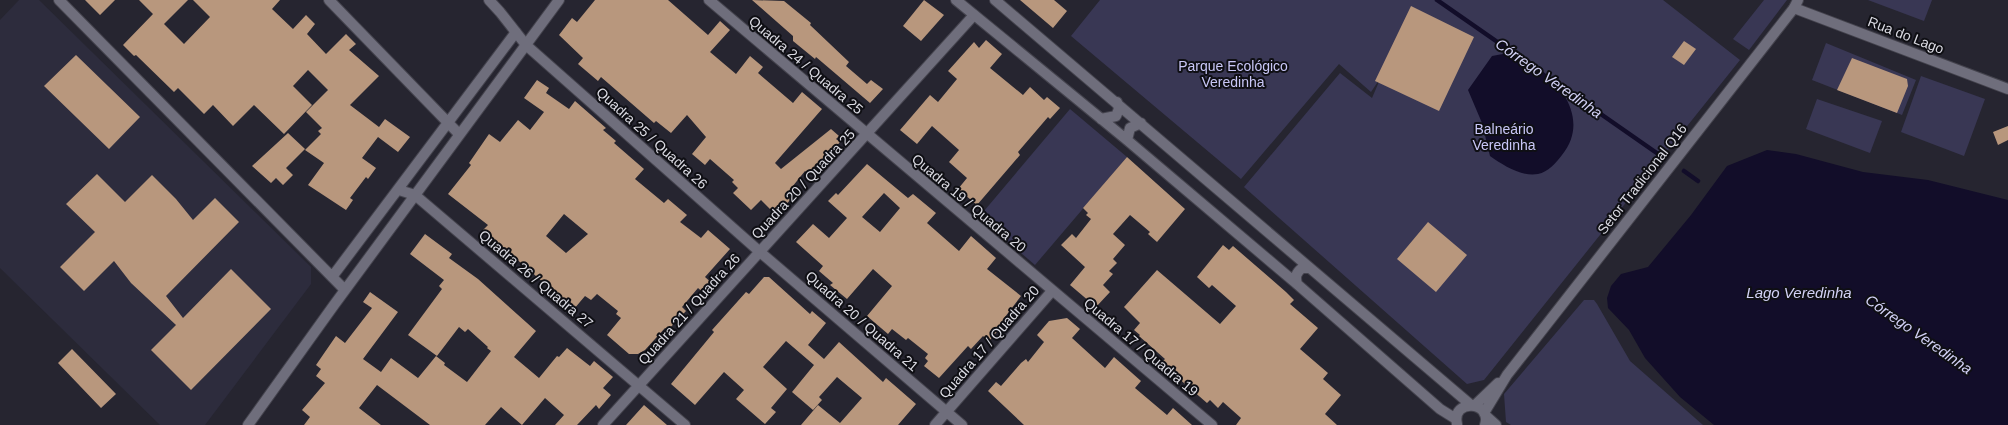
<svg xmlns="http://www.w3.org/2000/svg" width="2008" height="425" font-family="Arial,sans-serif">
	<style>
		.built { fill: #2d2c3d }
		.green { fill: #393754 }
		.water { fill: #120d29 }
		.lines { fill: none; stroke-linecap: round; stroke-linejoin: round }
		.stream { stroke: #120d29; stroke-width: 4.5 }
		.building { fill: #b8977d; fill-rule: evenodd }
		.minor-casing { stroke: #44434d; stroke-width: 12 }
		.tertiary-casing { stroke: #44434d; stroke-width: 12 }
		.minor { stroke: #6f6e7c; stroke-width: 10 }
		.tertiary { stroke: #6f6e7c; stroke-width: 10 }
		.labels { text-anchor: middle; dominant-baseline: central; stroke-width: 4; stroke-linejoin: round; paint-order: stroke }
		.street-label { font-size: 14px; fill: #dbdbe3; stroke: #0f0f14 }
		.park-label { font-size: 14px; fill: #c9c7f7; stroke: #0f0f14 }
		.water-label { font-size: 15px; font-style: italic; fill: #d2d1f5; stroke: #0f0f14 }
	</style>
	<rect width="100%" height="100%" fill="#262530"/>
	<!-- built -->
	<path class="built" d="M19,0H39L311,267V284L205,425H160L0,268V20Z"/>
	<!-- green -->
	<path class="green" d="M1100,0H1663L1740,60L1484,380L1467,384L1244,187L1340,73L1372,98L1381,77L1371,92L1339,64L1241,179L1071,36Z
		M1764,0H1787L1749,50L1733,39Z
		M1868,0H1932L1924,21Z
		M1826,43L1916,80L1902,115L1812,80Z
		M1921,76L1985,99L1964,156L1901,132Z
		M1817,99L1882,121L1870,153L1806,129Z
		M1070,109L1127,157L1035,265L979,217Z
		M1584,300H1594L1597,304L1630,361L1703,425H1511L1506,422L1504,394Z"/>
	<!-- water -->
	<path class="water" d="M1508,53C1513,54 1518,54 1523,56C1529,58 1535,65 1540,69C1567,90 1587,124 1562,155C1556,163 1548,172 1538,174C1521,177 1503,165 1490,156L1482,123L1468,90L1492,56Z
		M1767,150L1796,154L1863,172L1928,180L2008,200V425H1714L1680,397L1645,358L1629,330L1608,308L1607,298L1611,286L1621,274L1648,267L1691,215L1727,166Z"/>
	<g class="lines">
		<!-- stream -->
		<path class="stream" d="M1437,0L1519,57
			M1552,80L1661,156
			M1684,171L1698,181"/>
	</g>
	<!-- building -->
	<path class="building" d="M85,0H115L100,15Z
		M139,0H188L164,24L184,44L210,17L193,0H280L272,9L293,29L306,15L315,24L307,34L326,54L346,34L356,44L349,50L379,76L350,105L379,127L385,119L410,137L398,152L378,137L362,158L376,168L368,179L366,177L350,198L353,200L346,210L308,185L324,163L305,150L321,134L318,131L322,128L306,112L328,90L308,70L293,86L312,105L284,134L254,105L233,126L213,105L204,114L178,88L174,92L136,55L134,56L123,45L153,14Z
		M595,0H668L708,35L720,21L730,30L710,52L736,74L750,56L763,67L758,73L793,103L802,92L822,109L775,163L781,169L831,129L839,136L836,139L840,142L822,163L820,161L809,174L805,171L788,192L793,197L776,215L761,200L751,210L733,193L738,188L732,182L734,180L710,159L705,165L692,154L706,137L687,115L671,133L656,121L654,123L601,77L598,81L578,64L583,58L559,35L572,18L577,22Z
		M752,0L784,1L811,23L810,25L849,62L846,66L867,84L871,80L883,89L870,103L816,57L815,59L793,41V36Z
		M924,0L944,15L921,41L903,26Z
		M1020,0H1054L1067,11L1053,28Z
		M1411,6L1474,37L1439,111L1375,81Z
		M986,40L1002,54L990,68L1023,95L1030,87L1044,100L1047,97L1060,108L1050,119L1048,117L1018,152L1020,155L977,205L958,189L967,178L949,162L959,150L932,126L917,144L900,130L930,95L938,102L957,79L948,71L974,42L979,48Z
		M1684,41L1696,49L1684,65L1672,57Z
		M76,55L140,117L109,149L44,86Z
		M1852,58L1907,79L1908,86L1897,113L1837,90Z
		M537,80L549,88L546,93L569,109L575,101L606,128L603,130L616,141L614,143L644,169L635,179L664,203L668,199L687,215L680,222L701,238L708,230L730,249L705,277L715,286L706,295L698,288L682,307L686,311L668,330L665,328L645,350L638,354H629L607,335L621,318L616,314L618,311L597,294L591,300L585,296L574,309L483,230L488,225L448,194L471,165L469,163L489,134L500,142L518,120L530,130L544,112L524,98ZM564,214L588,234L566,253L546,236Z
		M2008,126V140L1998,145L1993,132Z
		M288,133L305,149L286,168L293,175L283,185L276,178L271,183L252,166Z
		M1127,157L1185,209L1157,242L1148,234L1150,232L1130,215L1113,234L1125,245L1113,259L1117,263L1109,271L1113,274L1103,285L1110,292L1096,307L1070,285L1085,267L1061,245L1072,234L1076,238L1091,219L1086,215L1088,213L1083,208Z
		M867,164L908,198L913,194L936,213L927,223L959,251L971,236L996,258L987,269L1021,296L1005,317L1008,319L989,341L983,336L971,349L968,346L939,378L924,366L928,361L925,358L928,354L908,338L906,340L892,329L888,334L867,316L892,286L873,269L847,299L830,285L833,283L819,271L823,266L796,242L813,224L829,238L847,218L828,201L836,193L838,195ZM884,193L900,208L880,232L862,217Z
		M97,174L125,202L152,175L176,199L193,220L215,198L239,222L166,296L183,318L231,269L271,309L191,390L151,350L176,325L131,283L114,261L84,291L60,267L95,232L66,204Z
		M1428,222L1467,255L1436,292L1397,259Z
		M425,234L452,254L449,258L478,279L536,331L514,357L539,378L557,356L559,357L567,348L590,366L594,361L613,377L603,388L611,395L599,409L596,405L577,425H555L564,415L545,398L522,425L501,407L485,425H430L377,385L359,408L381,425H304L310,417L302,410L325,383L316,376L321,369L316,365L336,336L345,343L372,308L363,302L370,292L398,312L363,359L381,372L391,358L418,378L436,356L445,363L444,365L467,382L491,351L487,348L488,347L468,329L465,332L459,327L437,356L408,335L442,289L439,286L444,280L410,254Z
		M1223,245L1229,250L1233,246L1286,292L1294,300L1290,304L1318,328L1300,349L1328,373L1323,379L1341,395L1325,414L1337,425H1236L1241,418L1223,402L1218,408L1210,400L1207,403L1161,363L1165,359L1139,336L1140,335L1134,330L1140,323L1124,307L1157,270L1220,324L1236,306L1212,285L1209,288L1197,277Z
		M764,277H769L810,314L812,311L826,323L808,345L824,359L839,342L883,382L886,378L916,404L898,425H801L818,405L840,423L862,398L837,377L819,397L822,400L813,410L792,392L814,365L786,341L763,367L787,389L771,408L776,412L765,424L736,399L744,390L724,372L695,405L671,384L714,332L712,330L746,292L749,294Z
		M1067,318L1080,329L1072,338L1105,368L1114,357L1141,381L1135,388L1167,415L1173,408L1192,425H1024L988,391L996,382L1001,386L1021,363L1026,359L1028,362L1044,342L1037,335L1049,321Z
		M72,349L116,394L101,408L58,363Z
		M644,405L667,425H626Z"/>
	<g class="lines">
		<!-- minor casing -->
		<g class="minor-casing">
			<path id="minor" d="M59,0L345,290
				M329,0L459,134
				M489,0L500,12L526,45L760,252L962,425
				M709,0L1212,425
				M1794,8L2008,89
				M399,190L415,195L685,425
				M332,277L516,32
				M1486,416L1496,425
				M248,425L334,305L559,0
				M603,425L974,15
				M935,425L1052,291"/>
		</g>
		<!-- tertiary casing -->
		<g class="tertiary-casing">
			<path id="tertiary" d="M956,0L1127,140L1297,284L1440,409L1456,419
				M995,0L1471,405
				M1101,119L1116,116L1119,109L1117,102
				M1127,140L1130,128L1141,123
				M1297,284C1295,276 1296,273 1302,268H1309
				M1475,405L1498,383
				M1484,413L1507,375L1794,8L1798,0
				M1457,424C1451,398 1493,401 1485,425"/>
		</g>
		<!-- minor -->
		<use href="#minor" class="minor"/>
		<!-- tertiary -->
		<use href="#tertiary" class="tertiary"/>
	</g>
	<g class="labels">
		<!-- street labels -->
		<g class="street-label">
			<text transform="translate(1906 35) rotate(21)">Rua do Lago</text>
			<text transform="translate(806 65) rotate(40)">Quadra 24 / Quadra 25</text>
			<text transform="translate(652 138) rotate(42)">Quadra 25 / Quadra 26</text>
			<text transform="translate(1642 179) rotate(-52)">Setor Tradicional Q16</text>
			<text transform="translate(803 184) rotate(-47)">Quadra 20 / Quadra 25</text>
			<text transform="translate(969 203) rotate(40)">Quadra 19 / Quadra 20</text>
			<text transform="translate(536 279) rotate(40)">Quadra 26 / Quadra 27</text>
			<text transform="translate(689 309) rotate(-48)">Quadra 21 / Quadra 26</text>
			<text transform="translate(862 321) rotate(41)">Quadra 20 / Quadra 21</text>
			<text transform="translate(989 342) rotate(-49)">Quadra 17 / Quadra 20</text>
			<text transform="translate(1141 347) rotate(40)">Quadra 17 / Quadra 19</text>
		</g>
		<!-- park labels -->
		<g class="park-label">
			<text x="1233" y="66">Parque Ecológico<tspan x="1233" dy="16">Veredinha</tspan></text>
			<text x="1504" y="129">Balneário<tspan x="1504" dy="16">Veredinha</tspan></text>
		</g>
		<!-- water labels -->
		<g class="water-label">
			<text transform="translate(1549 78) rotate(35)">Córrego Veredinha</text>
			<text x="1799" y="292">Lago Veredinha</text>
			<text transform="translate(1919 334) rotate(35)">Córrego Veredinha</text>
		</g>
	</g>
</svg>
